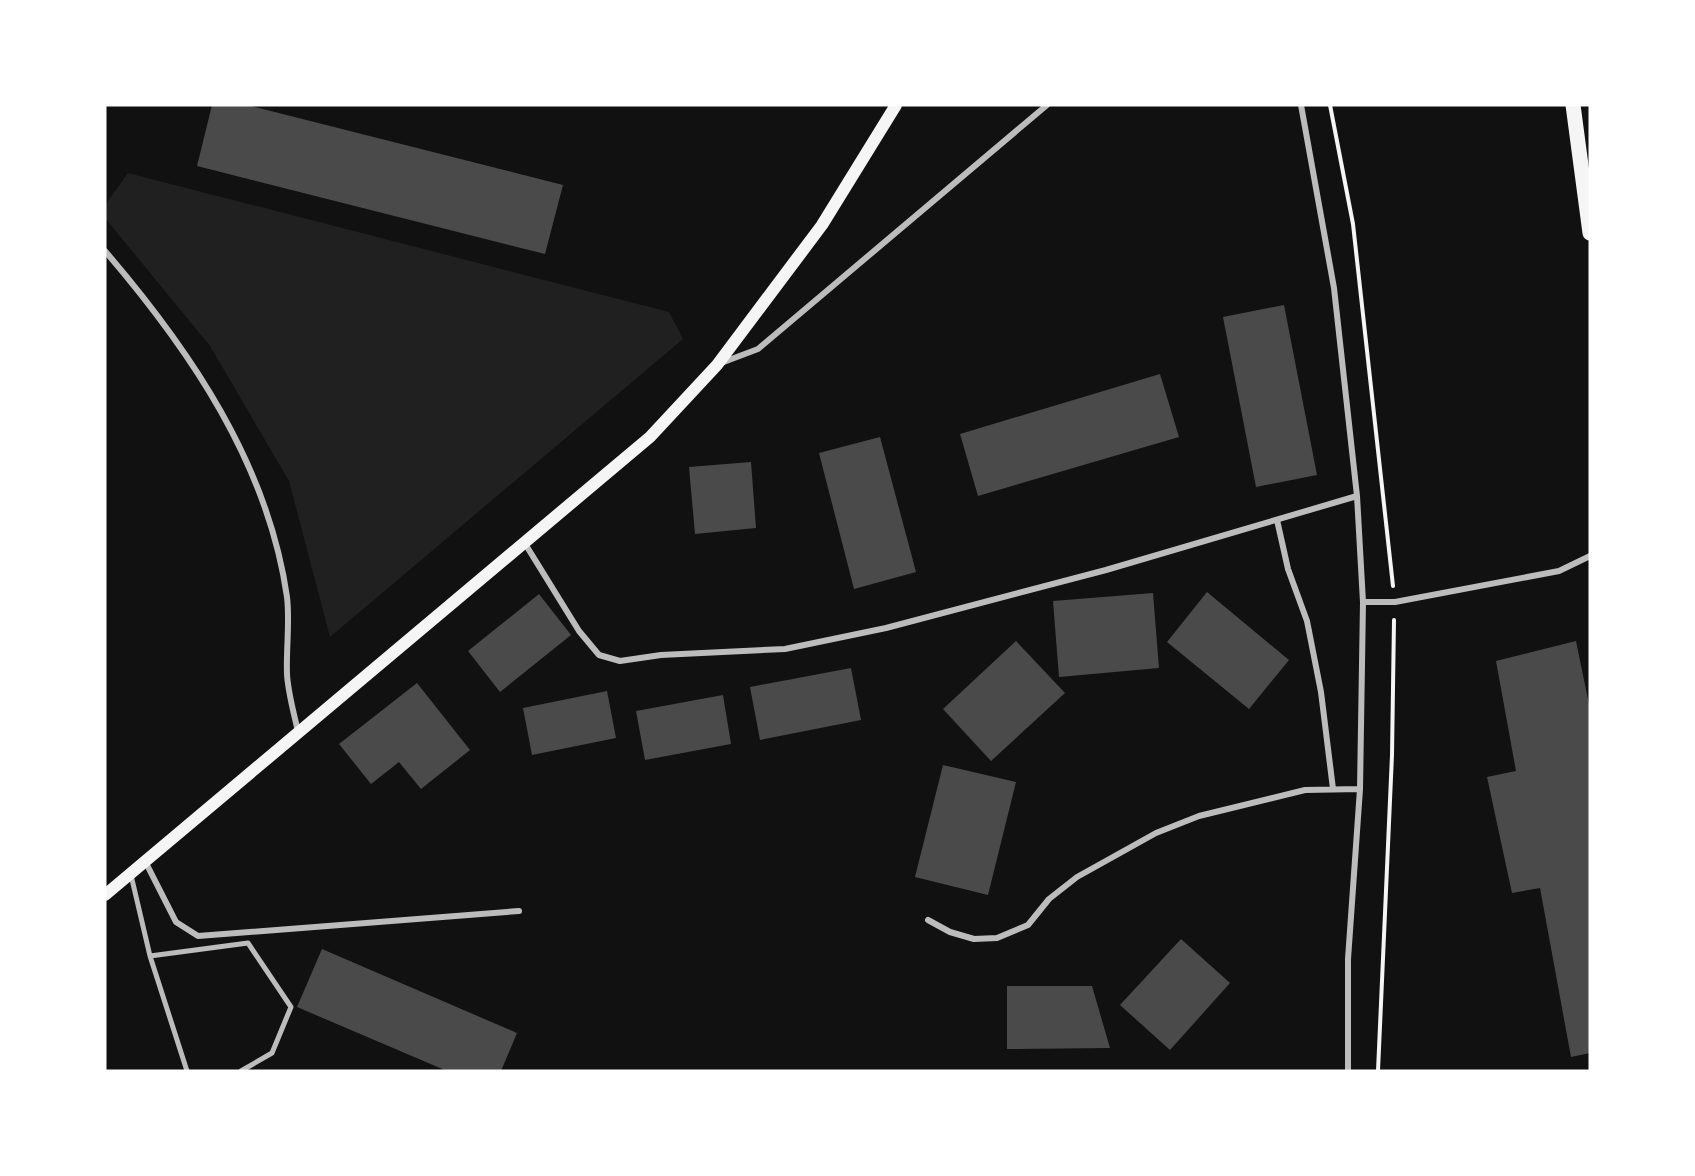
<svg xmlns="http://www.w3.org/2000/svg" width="1695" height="1176" font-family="Inter,sans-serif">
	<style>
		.green { fill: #202020 }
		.building { fill: #4a4a4a }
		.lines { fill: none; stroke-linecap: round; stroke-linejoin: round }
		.path { stroke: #f5f5f5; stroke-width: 4 }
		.pedestrian { stroke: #bcbcbc; stroke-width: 5 }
		.minor { stroke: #bcbcbc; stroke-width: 6 }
		.secondary { stroke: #f5f5f5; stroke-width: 12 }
		.primary { stroke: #f5f5f5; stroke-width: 15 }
	</style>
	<rect width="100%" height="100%" fill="#111"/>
	<!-- green -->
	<path class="green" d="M128,173L669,312L683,339L330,637L289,481L210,346L105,218V205Z"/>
	<!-- building -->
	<path class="building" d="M212,105H247L563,185L545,254L197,166Z
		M1284,305L1317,475L1256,487L1223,317Z
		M1160,374L1179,437L978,496L960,434Z
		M880,437L916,572L854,589L819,453Z
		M751,462L756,528L695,534L689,467Z
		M1207,592L1289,660L1249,709L1167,642Z
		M1153,593L1159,668L1059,677L1053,601Z
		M539,594L571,635L500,692L468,651Z
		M1016,641L1065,693L991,761L943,709Z
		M1576,641L1590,709V1053L1571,1057L1540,888L1512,893L1487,777L1516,771L1496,661Z
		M851,668L861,720L760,740L750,687Z
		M417,683L470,750L421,789L399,762L371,784L339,744Z
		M607,691L616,738L532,755L523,708Z
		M723,695L731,744L645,760L636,711Z
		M943,765L1016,782L988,895L915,877Z
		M1181,939L1230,983L1170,1050L1120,1005Z
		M322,949L517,1033L501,1071H447L297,1007Z
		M1007,986H1092L1110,1048L1007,1049Z"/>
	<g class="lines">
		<!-- path -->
		<path class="path" d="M1330,105L1353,224L1393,586
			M1378,1071L1392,755L1394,620"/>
		<!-- pedestrian -->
		<path class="pedestrian" d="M131,875L150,956L187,1071
			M150,956L248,943L291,1007L272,1053L241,1071"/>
		<!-- minor -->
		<path class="minor" d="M1301,105L1334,288L1357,496L1363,602L1360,789L1348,959V1071
			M105,251C190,350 268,464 287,597C290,622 286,649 287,674C288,693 294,713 298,732
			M721,363L758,349L1047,105
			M1277,520L1288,569L1307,621L1321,692L1333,789
			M524,542L579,631L599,655L620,661L661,655L785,649L886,628L1106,570L1357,496
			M1363,602H1395L1559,571L1590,556
			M145,861L176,922L198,936L519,911
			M928,920L950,932L974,939L997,938L1028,925L1049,899L1077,877L1156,833L1199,816L1305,790L1360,789"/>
		<!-- secondary -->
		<path class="secondary" d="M105,895L650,437L717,365L822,225L896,105"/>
		<!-- primary -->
		<path class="primary" d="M1573,105L1590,233"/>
	</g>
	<!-- border -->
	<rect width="1695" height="1176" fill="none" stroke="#ffffff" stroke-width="213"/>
</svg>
